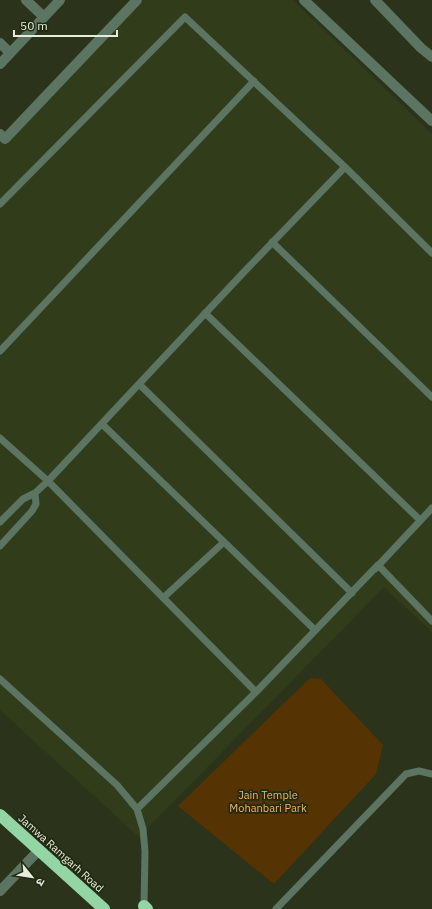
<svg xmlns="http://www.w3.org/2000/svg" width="432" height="909" font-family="'IBM Plex Sans','Noto Sans Devanagari',sans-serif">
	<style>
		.built { fill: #313c1b }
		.green { fill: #553302 }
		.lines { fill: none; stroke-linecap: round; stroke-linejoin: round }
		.lane { stroke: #5b7562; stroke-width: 7 }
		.street { stroke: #5b7562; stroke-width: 10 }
		.highway { stroke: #93d5a5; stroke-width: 12 }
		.labels { text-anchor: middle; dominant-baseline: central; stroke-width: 3.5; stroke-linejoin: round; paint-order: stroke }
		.park-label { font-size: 11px; fill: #f9b464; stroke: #212a10 }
		.street-label { font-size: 11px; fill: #e7eddd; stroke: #212a10 }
	</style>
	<rect width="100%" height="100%" fill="#2b341a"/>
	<!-- built -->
	<path class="built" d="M135,0H293L432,134V632L384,587L139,837L0,710V138Z"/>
	<!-- green -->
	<path class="green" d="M310,678L321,679L383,745L376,774L274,884L178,806Z"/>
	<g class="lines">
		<!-- lane -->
		<path class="lane" d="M0,204L185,17L345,167L432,253
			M272,242L432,397
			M205,313L420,520
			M0,351L254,81
			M139,384L352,593
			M102,424L315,630
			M0,438L48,481L256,692
			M0,522L23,499L35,493L48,481L243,273L345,167
			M0,546L32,511L36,504L35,493
			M375,569L432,508
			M163,598L224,542
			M0,679L117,785L137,809L143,829L145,851L144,906
			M137,809L256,692L378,565L432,621
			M276,909L406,774L419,771L432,774"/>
		<!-- street -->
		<path class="street" d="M26,0L44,17
			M304,0L432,121
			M375,0L421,48L432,57
			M0,43L10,53
			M0,64L60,0
			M0,134L5,139L137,0
			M0,891L38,851"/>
		<!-- highway -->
		<path class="highway" d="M0,815L104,909
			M144,906L147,909"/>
	</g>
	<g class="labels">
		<!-- park labels -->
		<g class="park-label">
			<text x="268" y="795">Jain Temple<tspan x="268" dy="13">Mohanbari Park</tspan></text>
		</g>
		<!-- street labels -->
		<g class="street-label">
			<text transform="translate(61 853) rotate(42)">Jamwa Ramgarh Road</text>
		</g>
	</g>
	<!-- north arrow -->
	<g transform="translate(32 877) rotate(120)" stroke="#212a10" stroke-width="3" paint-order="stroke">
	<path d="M0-3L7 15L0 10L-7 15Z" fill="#e7eddd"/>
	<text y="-6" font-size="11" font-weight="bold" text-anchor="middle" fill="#e7eddd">उ</text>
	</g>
	<!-- scale -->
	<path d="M14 30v6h103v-6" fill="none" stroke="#e7eddd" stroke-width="2"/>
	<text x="20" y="30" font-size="12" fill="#e7eddd" stroke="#212a10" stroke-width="3" paint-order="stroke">50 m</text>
</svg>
